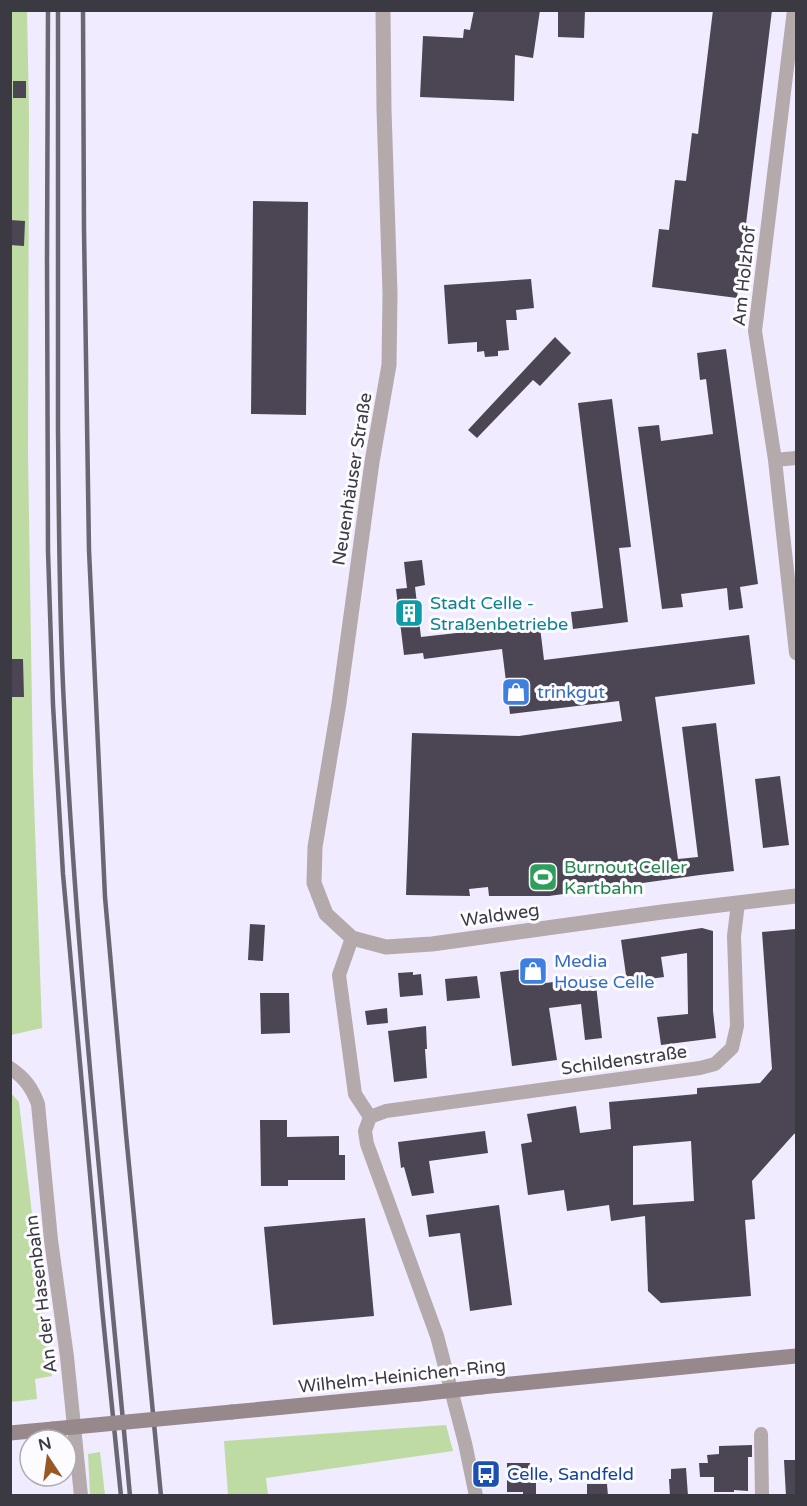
<svg xmlns="http://www.w3.org/2000/svg" width="807" height="1506" font-family="'Varela Round',sans-serif">
	<style>
		.green { fill: #bedba4 }
		.building { fill: #4b4554; fill-rule: evenodd }
		.lines { fill: none; stroke-linecap: round; stroke-linejoin: round }
		.minor { stroke: #b4a9ab; stroke-width: 14 }
		.tertiary { stroke: #b4a9ab; stroke-width: 15 }
		.secondary { stroke: #97888b; stroke-width: 15 }
		.rail { stroke: #6a6772; stroke-width: 4.5 }
		.secondary-bridge { stroke: #97888b; stroke-width: 15 }
		.labels { text-anchor: middle; dominant-baseline: central; stroke-width: 6; stroke-linejoin: round; paint-order: stroke }
		.street-label { font-size: 18px; fill: #3b3941; stroke: #fcfbff }
		.culture-label { font-size: 18px; fill: #0d838f; stroke: #fcfbff; text-anchor: start }
		.shop-label { font-size: 18px; fill: #366cbe; stroke: #fcfbff; text-anchor: start }
		.leisure-label { font-size: 18px; fill: #27864d; stroke: #fcfbff; text-anchor: start }
		.transit-label { font-size: 18px; fill: #164399; stroke: #fcfbff; text-anchor: start }
	</style>
	<rect width="100%" height="100%" fill="#f0ebfe"/>
	<!-- green -->
	<path class="green" d="M10,11H27L29,113L28,453L33,772L42,1028L11,1035Z
		M10,1092L19,1102L48,1353L52,1376L35,1379L37,1399L11,1402Z
		M446,1425L453,1451L266,1478L268,1495H228L224,1441Z
		M100,1452L105,1495H90L88,1454Z"/>
	<!-- building -->
	<path class="building" d="M474,10H540L533,58L515,55L514,101L420,97L423,36L463,38L464,29L470,30Z
		M558,10H585L584,38L558,37Z
		M713,10H772L737,298L652,287L659,229L669,230L675,180L686,181L692,133L698,134Z
		M13,81H26V98H13Z
		M253,201L308,202L306,415L251,414Z
		M10,220L25,221L24,246L10,245Z
		M531,279L534,308L516,310L517,320H506L509,350L498,351V356L485,357L484,351L477,352V342L448,344L444,285Z
		M555,337L571,353L540,386L533,380L477,438L468,430Z
		M726,349L758,584L740,587L743,608L729,610L727,588L681,594L683,607L662,609L638,427L659,425L661,441L713,434L706,379L700,380L697,353Z
		M612,399L631,547L619,548L628,622L573,629L571,612L603,608L578,403Z
		M422,560L425,585L415,587L421,637L510,627L509,623L539,619L544,660L749,635L755,684L655,697L678,859L698,857L682,727L716,723L734,871L700,875L549,896H489L488,887L469,889L470,896L406,895L412,733L519,736L622,721L619,701L510,714L502,649L424,659L423,653L404,655L396,589L407,588L404,562Z
		M10,659H23L24,697H10Z
		M780,776L789,845L763,848L755,779Z
		M250,924L265,925L263,961L248,960Z
		M702,928L713,931V1011L716,1038L661,1045L657,1017L688,1014L687,953L661,957L664,977L627,982L621,940Z
		M796,929V1133L794,1134L752,1181L755,1219L745,1220L751,1296L661,1303L648,1291L645,1216L611,1221L609,1205L567,1211L564,1190L528,1195L521,1144L532,1142L527,1114L576,1106L580,1133L611,1129L609,1102L697,1094V1088L760,1083L772,1069L762,932ZM691,1141L694,1201L633,1205V1146Z
		M544,966L546,983L595,976L602,1038L585,1040L581,1004L549,1008L557,1060L512,1066L500,972Z
		M413,972V975L421,974L423,995L400,997L398,973Z
		M477,976L480,998L447,1001L445,979Z
		M260,993H289L290,1033L261,1034Z
		M387,1008L388,1023L367,1025L365,1011Z
		M426,1026L427,1049H425L427,1078L394,1082L388,1031Z
		M260,1120H287V1137L339,1136V1155H345V1180H288V1186H261Z
		M485,1131L488,1153L429,1161L434,1193L412,1196L404,1167L401,1168L398,1142Z
		M499,1205L512,1305L470,1311L460,1233L429,1237L426,1215Z
		M365,1218L374,1316L273,1325L264,1227Z
		M752,1445V1457H748V1491L734,1490V1492H714V1477H700L699,1463H708L707,1455L719,1454V1446Z
		M784,1460H796V1496H786Z
		M507,1463H530L531,1483H536V1496H523V1492H507Z
		M686,1468L688,1496H670L669,1479H671V1469Z
		M587,1484H607L608,1496H587Z"/>
	<g class="lines">
		<!-- minor -->
		<path class="minor" d="M794,10L755,331L775,460L796,653
			M775,460L796,458
			M352,938L339,975L355,1094L370,1117
			M10,1068C25,1078 32,1088 38,1104L51,1240L67,1357L81,1496
			M761,1434L762,1496
			M476,1496L465,1443L437,1336L367,1144L365,1131L370,1117L386,1111L700,1068L715,1064L732,1048L737,1026L734,936L738,903"/>
		<!-- tertiary -->
		<path class="tertiary" d="M383,10L384,110L390,293L389,365L372,462L339,703L315,847L314,883L326,914L352,938L386,947L432,944L662,912L796,896"/>
		<!-- secondary -->
		<path class="secondary" d="M481,1387L796,1356
			M232,1412L419,1394
			M10,1433L53,1429"/>
		<!-- rail -->
		<path class="rail" d="M48,10L47,259L48,551L53,705L63,874L102,1308L121,1496
			M58,10C57,150 57,290 58,429C59,521 59,614 64,706C77,970 106,1233 130,1496
			M83,10L84,230L89,550L105,897L126,1134L161,1496"/>
		<!-- secondary-bridge -->
		<path class="secondary-bridge" d="M419,1394L481,1387
			M53,1429L232,1412"/>
	</g>
	<!-- icons -->
	<defs>
		<g id="building-square" transform="scale(1.5)"><rect x="-9" y="-9" width="18" height="18" rx="4" fill="#0f9aa8" stroke="#fcfbff"/><path d="M-4-6H4V6H1V3H-1V6H-4ZM-2.5-4.3h1.7v1.8h-1.7ZM.8-4.3h1.7v1.8H.8ZM-2.5-1h1.7V.8h-1.7ZM.8-1h1.7V.8H.8Z" fill="#fff"/></g>
		<g id="shop-square" transform="scale(1.5)"><rect x="-9" y="-9" width="18" height="18" rx="4" fill="#3f7fe0" stroke="#fcfbff"/><path d="M-5-2.5h2.3a2.7 3.5 0 0 1 5.4 0H5L5.5 6h-11ZM-1.5-2.5h3a1.5 2.3 0 0 0-3 0Z" fill="#fff"/></g>
		<g id="stadium-square" transform="scale(1.5)"><rect x="-9" y="-9" width="18" height="18" rx="4" fill="#2e9e5b" stroke="#fcfbff"/><path d="M0-5a6.5 5 0 1 0 0 10a6.5 5 0 1 0 0-10ZM-3.5-1.8h7v3.6h-7Z" fill="#fff"/></g>
		<g id="bus-square" transform="scale(1.5)"><rect x="-9" y="-9" width="18" height="18" rx="4" fill="#1a4fb4" stroke="#fcfbff"/><path d="M-5-6H5V4H4V6H2V4H-2V6H-4V4H-5ZM-3.5-4V0h7V-4ZM-3.5 1.2v1.5H-2V1.2ZM2 1.2v1.5H3.5V1.2Z" fill="#fff"/></g>
	</defs>
	<g fill-rule="evenodd">
		<use href="#building-square" x="409" y="613"/>
		<use href="#shop-square" x="516" y="692"/>
		<use href="#stadium-square" x="543" y="877"/>
		<use href="#shop-square" x="533" y="971"/>
		<use href="#bus-square" x="486" y="1474"/>
	</g>
	<g class="labels">
		<!-- street labels -->
		<g class="street-label">
			<text transform="translate(744 276) rotate(-84)">Am Holzhof</text>
			<text transform="translate(352 479) rotate(-81)">Neuenhäuser Straße</text>
			<text transform="translate(500 915) rotate(-8)">Waldweg</text>
			<text transform="translate(624 1060) rotate(-8)">Schildenstraße</text>
			<text transform="translate(41 1294) rotate(-97)">An der Hasenbahn</text>
			<text transform="translate(402 1376) rotate(-6)">Wilhelm-Heinichen-Ring</text>
		</g>
		<!-- culture labels -->
		<g class="culture-label">
			<text x="430" y="603">Stadt Celle -<tspan x="430" dy="21">Straßenbetriebe</tspan></text>
		</g>
		<!-- shop labels -->
		<g class="shop-label">
			<text x="537" y="692">trinkgut</text>
			<text x="554" y="961">Media<tspan x="554" dy="21">House Celle</tspan></text>
		</g>
		<!-- leisure labels -->
		<g class="leisure-label">
			<text x="564" y="867">Burnout Celler<tspan x="564" dy="21">Kartbahn</tspan></text>
		</g>
		<!-- transit labels -->
		<g class="transit-label">
			<text x="507" y="1474">Celle, Sandfeld</text>
		</g>
	</g>
	<!-- border -->
	<rect width="807" height="1506" fill="none" stroke="#3b3941" stroke-width="24"/>
	<!-- north arrow -->
	<g transform="translate(48 1458) rotate(347)"><circle r="28" fill="#fcfbff" stroke="#afadb3" stroke-width="1.5"/>
	<path d="M0-4.5L10 22L0 15L-10 22Z" fill="#995823"/>
	<text y="-9" font-size="16" font-weight="bold" text-anchor="middle" fill="#3b3941">N</text>
	</g>
</svg>
